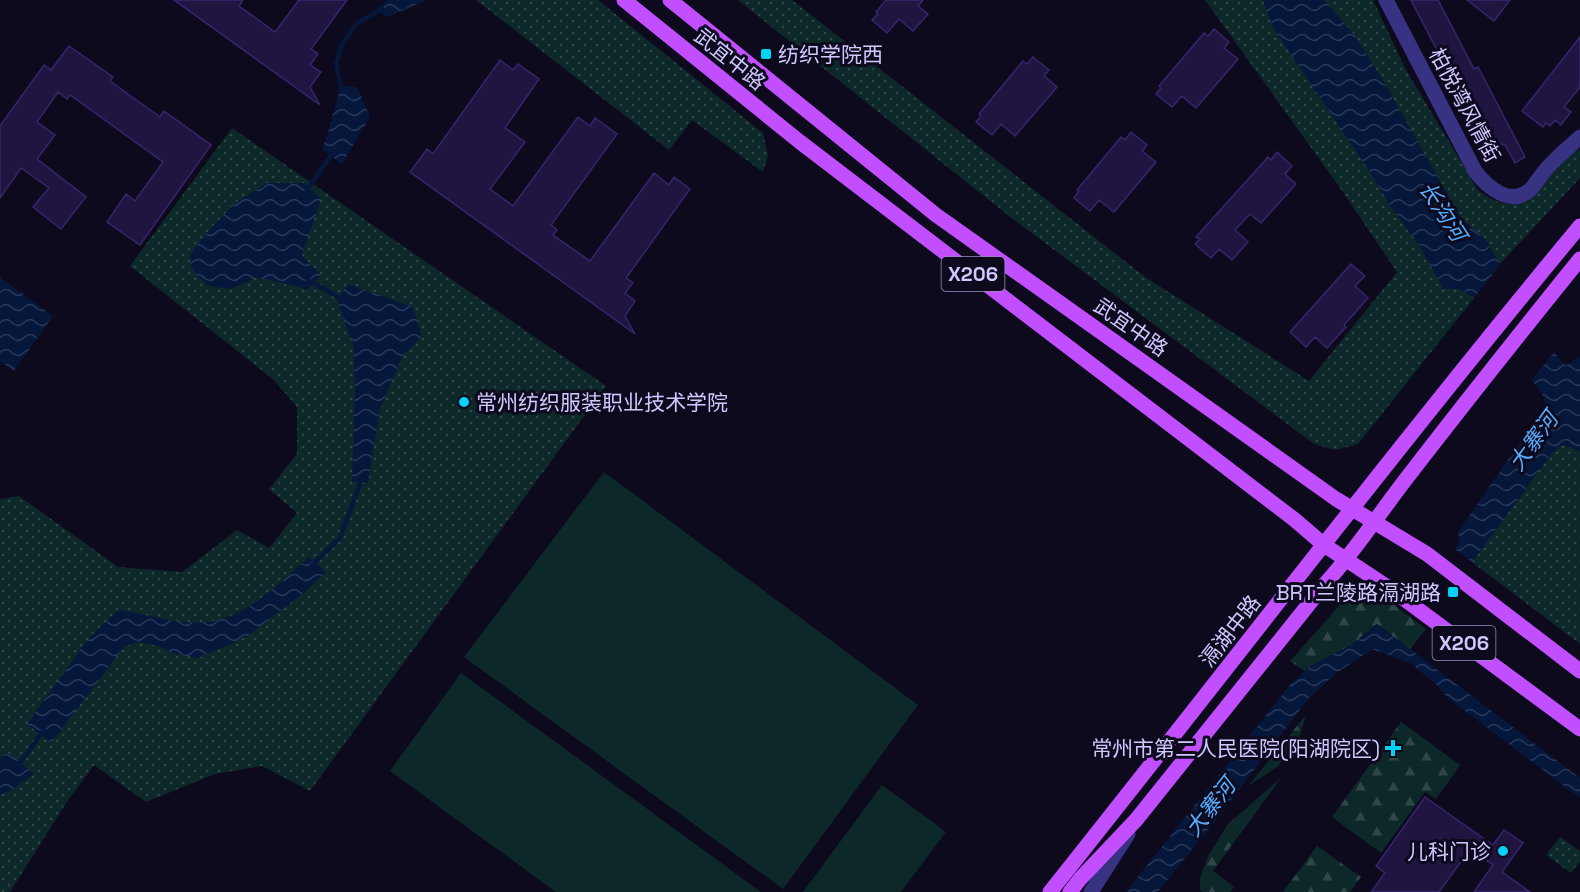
<svg xmlns="http://www.w3.org/2000/svg" width="1580" height="892" font-family="'Space Grotesk','Noto Sans SC',sans-serif">
	<style>
		.grass { fill: url(#grass-dots) }
		.forest { fill: url(#forest-firs) }
		.pitch { fill: #0d2828 }
		.water { fill: url(#water-waves) }
		.pier { fill: #0e0a1e }
		.lines { fill: none; stroke-linecap: round; stroke-linejoin: round }
		.stream { stroke: #05183c; stroke-width: 4.5 }
		.building { fill: #1f1540; stroke: #36266e; stroke-width: 1.5 }
		.minor { stroke: #373281; stroke-width: 15 }
		.major { stroke: #c24fff; stroke-width: 15 }
		.poi-dot { fill: #00d3f3; stroke: #0e0a1e; stroke-width: 2 }
		.labels { text-anchor: middle; dominant-baseline: central; stroke-width: 6; stroke-linejoin: round; paint-order: stroke }
		.shield { fill: #0e0a1e; stroke: #968fbc; stroke-width: 1.5 }
		.shield-label { font-size: 20px; font-weight: bold; fill: #d0c8ff }
		.poi-label { font-size: 21px; fill: #d0c8ff; stroke: #0e0a1e; text-anchor: end }
		.street-label { font-size: 21px; fill: #d0c8ff; stroke: #0e0a1e }
		.water-label { font-size: 22px; font-style: italic; fill: #56acff; stroke: #0e0a1e }
	</style>
	<defs>
		<pattern id="grass-dots" width="8" height="8" patternUnits="userSpaceOnUse" patternTransform="scale(1.5)"><rect width="8" height="8" fill="#0d2828"/><path d="M2 2h.1M6 6h.1" fill="none" stroke="#2f4648" stroke-width="1.8" stroke-linecap="round"/></pattern>
		<pattern id="forest-firs" width="22" height="20" patternUnits="userSpaceOnUse" patternTransform="scale(1.5)"><rect width="22" height="20" fill="#0d2828"/><path d="M5 1l3.5 6h-7zM16 11l3.5 6h-7z" fill="#2f4648"/></pattern>
		<pattern id="water-waves" width="16" height="10" patternUnits="userSpaceOnUse" patternTransform="scale(1.5)"><rect width="16" height="10" fill="#05183c"/><path d="M0 5q4-4 8 0t8 0" fill="none" stroke="#283859"/></pattern>
	</defs>
	<rect width="100%" height="100%" fill="#0e0a1e"/>
	<!-- grass -->
	<path class="grass" d="M476,0H598L763,133L768,155L763,172L692,120L669,150Z
		M738,0H792L1145,277L1309,381L1397,272L1338,185L1205,0H1263L1275,29L1374,178L1389,204L1420,246L1444,290C1459,286 1463,290 1474,298L1358,444L1335,450L1314,444L1009,216Z
		M1324,0H1373L1406,70L1478,190C1489,198 1498,204 1513,204C1539,204 1549,170 1567,156C1571,153 1576,151 1580,149V178L1500,264L1485,239L1461,219L1385,84L1355,36Z
		M232,128L606,386L310,791L262,766L215,774L146,802L94,765L66,803L10,892H0V499L19,496L118,567L182,572L237,530L269,548L297,513L269,489L297,454V407L274,380L130,266Z
		M1561,445L1571,447L1580,452V644L1472,562L1551,454Z
		M1560,837L1580,851V861L1571,873L1546,855Z"/>
	<!-- forest -->
	<path class="forest" d="M1350,594L1389,601L1426,629L1410,649L1377,624L1351,645L1309,667L1305,671L1290,661Z
		M1306,715L1297,745L1277,767L1248,786Z
		M1401,722L1460,765L1436,799L1425,792L1381,853L1332,817Z
		M1281,778L1213,871L1234,887L1230,892H1203L1200,890V878L1208,856L1228,824Z
		M1317,846L1361,877L1350,892H1283Z"/>
	<!-- pitch -->
	<path class="pitch" d="M604,472L918,705L783,889L464,657Z
		M461,673L761,892H556L390,771Z
		M882,785L946,832L901,892H803Z"/>
	<!-- water -->
	<path class="water" d="M388,0H427L387,17L377,9Z
		M1263,0H1324L1355,36L1385,84L1461,219L1485,239L1548,344L1563,364L1567,365L1580,357V452L1571,447L1561,445L1551,454L1472,562L1455,549L1460,540L1458,532L1545,406L1544,397L1474,298C1464,290 1458,286 1444,290L1420,246L1389,204L1374,178L1274,29Z
		M341,86L357,87L370,117L342,164L322,149L326,139Z
		M267,183H305L321,199L302,256L321,275L306,290L299,287L270,280L255,278L231,289L209,286L197,276L190,265L191,253L209,230L235,203Z
		M0,277L53,316L14,371L0,361Z
		M348,284L413,307L422,337L403,355L380,409L368,483L352,481L355,384L353,344L337,300Z
		M309,557L326,572L304,593L246,637L198,658L176,654L158,646L138,642L124,647L51,743L27,724L90,637L115,613L121,610C151,615 183,627 213,621C249,615 283,580 309,557Z
		M1377,624L1580,778V798L1448,698L1436,684L1410,663L1372,649L1335,674L1308,699L1218,817L1158,892H1126L1290,685L1309,667L1351,645Z
		M7,752L34,774L13,789L0,795V759Z"/>
	<!-- pier -->
	<path class="pier" d="M1502,262L1556,349L1530,383L1478,307L1472,301Z"/>
	<g class="lines">
		<!-- stream -->
		<path class="stream" d="M342,91L336,64L342,44L357,23L382,9
			M307,190L333,152
			M308,280L342,299
			M311,566L340,538L361,481V476
			M17,767L44,730"/>
	</g>
	<!-- building -->
	<path class="building" d="M174,0H243L239,6L275,32L299,0H347L311,49L318,54L310,65L321,72L310,87L320,105Z
		M886,0H923L918,6L928,14L913,31L899,19L887,33L872,20L878,14L876,12Z
		M1411,0H1438L1474,69L1478,67L1525,157L1515,163L1505,145L1493,142L1486,136L1467,108Z
		M1467,0H1510L1494,21Z
		M1214,29L1229,42L1224,48L1238,59L1196,108L1182,96L1172,107L1156,94L1161,88L1159,86L1204,33L1208,36Z
		M1580,37V87L1564,107L1571,112L1561,125L1555,120L1550,126L1546,123L1543,127L1522,111Z
		M69,46L113,77L110,81L160,117L164,111L211,145L140,245L107,222L126,194L135,201L163,162L70,95L67,99L58,92L37,122L55,135L37,159L86,197L61,229L33,207L49,188L21,168L0,198V126L44,65L51,70Z
		M1033,57L1049,70L1044,76L1057,87L1015,136L1001,124L992,135L976,122L981,116L979,114L1023,61L1027,64Z
		M500,60L513,70L518,64L539,79L505,128L525,142L490,189L513,206L578,117L590,126L595,118L617,134L551,225L557,230L553,235L590,261L654,173L669,185L674,177L690,189L626,278L633,283L625,293L635,301L625,316L635,334L410,172L427,149L433,154Z
		M1131,132L1147,145L1142,151L1156,162L1114,212L1099,200L1090,211L1074,198L1079,191L1077,190L1121,137L1125,140Z
		M1277,152L1292,166L1285,174L1296,184L1261,223L1250,214L1235,230L1248,242L1232,260L1219,249L1211,258L1195,244L1200,239L1196,237L1268,157L1271,160Z
		M1351,264L1365,276L1355,286L1368,298L1344,325L1346,327L1327,348L1315,337L1306,347L1290,332Z
		M1425,797L1493,845L1504,830L1523,843L1502,872L1530,892H1474L1493,865L1470,849L1439,892H1371L1385,873L1376,866Z"/>
	<g class="lines">
		<!-- minor -->
		<path class="minor" d="M1386,0L1475,171C1487,187 1511,208 1531,189C1537,182 1542,173 1549,166C1558,156 1569,147 1580,137
			M1091,892L1128,834"/>
		<!-- major -->
		<path class="major" d="M624,0L800,142L1295,520L1324,545L1392,590L1580,729
			M670,0L936,215L1336,499L1427,554L1580,671
			M1050,892C1227,670 1399,444 1580,226
			M1070,892L1080,879L1136,820L1325,584C1355,551 1379,514 1406,479C1463,405 1521,332 1580,259"/>
	</g>
	<!-- markers -->
	<g class="poi-dot">
		<rect x="760" y="48" width="12" height="12" rx="3"/>
		<circle cx="464" cy="402" r="6"/>
		<rect x="1447" y="586" width="12" height="12" rx="3"/>
		<path d="M1390 739h6v6h6v6h-6v6h-6v-6h-6v-6h6z"/>
		<circle cx="1503" cy="851" r="6"/>
	</g>
	<g class="labels">
		<!-- shield labels -->
		<g class="shield">
			<rect x="941.5" y="257" width="63" height="34" rx="4.5"/>
			<rect x="1432.5" y="626" width="63" height="34" rx="4.5"/>
		</g>
		<g class="shield-label">
			<text x="973" y="274">X206</text>
			<text x="1464" y="643">X206</text>
		</g>
		<!-- poi labels -->
		<g class="poi-label">
			<text x="778" y="54" text-anchor="start">纺织学院西</text>
			<text x="476" y="402" text-anchor="start">常州纺织服装职业技术学院</text>
			<text x="1441" y="592">BRT兰陵路滆湖路</text>
			<text x="1380" y="748">常州市第二人民医院(阳湖院区)</text>
			<text x="1491" y="851">儿科门诊</text>
		</g>
		<!-- street labels -->
		<g class="street-label">
			<text transform="translate(730 59) rotate(39)">武宜中路</text>
			<text transform="translate(1465 105) rotate(62)">柏悦湾风情街</text>
			<text transform="translate(1131 327) rotate(35)">武宜中路</text>
			<text transform="translate(1230 631) rotate(-52)">滆湖中路</text>
		</g>
		<!-- water labels -->
		<g class="water-label">
			<text transform="translate(1443 211) rotate(57)">长沟河</text>
			<text transform="translate(1533 441) rotate(-54)">大寨河</text>
			<text transform="translate(1210 807) rotate(-52)">大寨河</text>
		</g>
	</g>
</svg>
